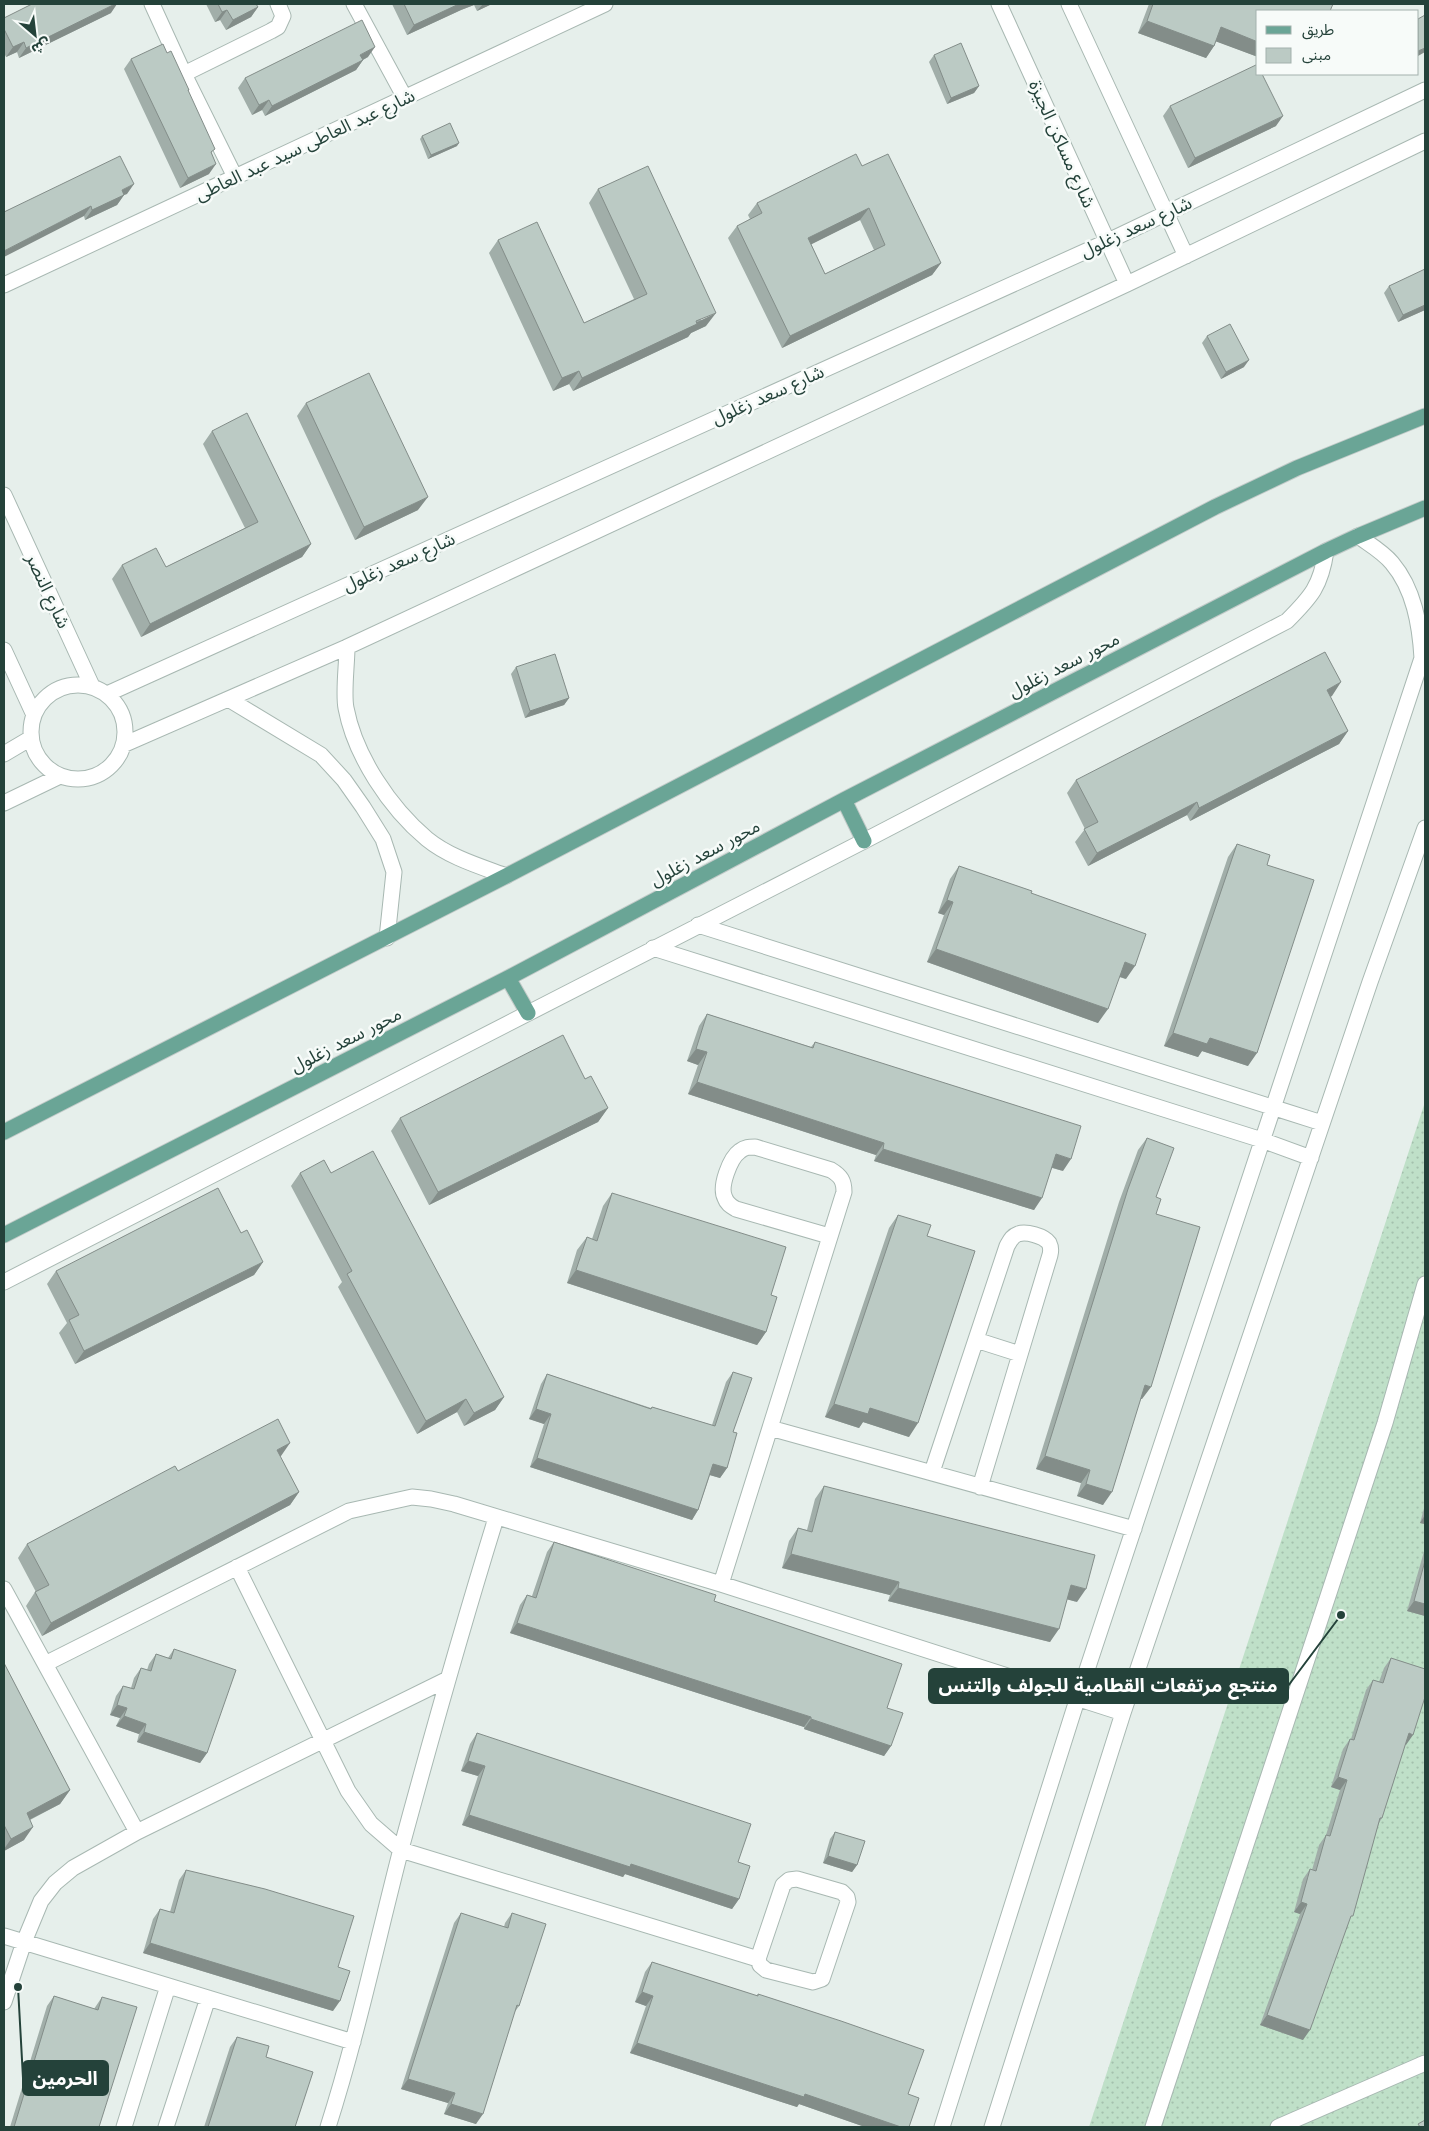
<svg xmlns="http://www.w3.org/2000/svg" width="1429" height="2131" font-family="Jost,'Noto Sans Arabic',sans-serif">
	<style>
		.grass { fill: url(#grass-dots) }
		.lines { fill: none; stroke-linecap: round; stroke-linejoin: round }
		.minor-casing { stroke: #a8b8b2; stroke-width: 17 }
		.major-casing { stroke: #c2cac8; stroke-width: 17 }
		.minor { stroke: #fff; stroke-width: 15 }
		.major { stroke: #6aa596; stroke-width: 15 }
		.wall { fill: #a1aea9; fill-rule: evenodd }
		.shaded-wall { fill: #838d89 }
		.building { fill: #bbcac4; stroke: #838d89; fill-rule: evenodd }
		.labels { text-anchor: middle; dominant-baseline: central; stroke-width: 5; stroke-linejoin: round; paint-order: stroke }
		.street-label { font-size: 18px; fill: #24423a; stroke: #f7fbf9 }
		.leader { fill: none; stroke: #24423a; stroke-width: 2 }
		.callout-dot { fill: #24423a; stroke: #f7fbf9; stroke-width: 2 }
		.callout { fill: #24423a; stroke: #24423a; stroke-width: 2 }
		.callout-label { font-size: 19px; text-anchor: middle; font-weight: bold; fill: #fff }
	</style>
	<defs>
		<pattern id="grass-dots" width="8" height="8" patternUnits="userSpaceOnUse" patternTransform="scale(1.25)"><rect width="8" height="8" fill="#bfe0c8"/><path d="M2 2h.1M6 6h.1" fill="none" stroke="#a4c1ad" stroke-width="1.8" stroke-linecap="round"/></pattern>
	</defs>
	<rect width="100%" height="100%" fill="#e6efeb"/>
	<!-- grass -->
	<path class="grass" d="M1425,1102V2127H1089Z"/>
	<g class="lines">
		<!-- minor casing -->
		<g class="minor-casing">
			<path id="minor" d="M152,4L184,74L235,177
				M354,4L405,98
				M999,4L1127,284
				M1069,4L1186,256
				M184,74L271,31L278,27L283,16L278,4
				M4,285L605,4
				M4,495L92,686
				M347,647C347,664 343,693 346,708C355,756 390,808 427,839C449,857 479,866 506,876
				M4,650L34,715
				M31 732a47 47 0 1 1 94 0a47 47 0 1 1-94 0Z
				M107,694L1106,242L1425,90
				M230,700L321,755L344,780L363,807L383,839L394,872L387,938
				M123,745L347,647L1127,284L1425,141
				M4,754L31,738
				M4,803L60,776
				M698,925L1322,1123
				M653,948L1262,1140L1311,1158
				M4,1282L864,841L1287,621C1311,597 1321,586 1326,551
				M976,1340L1020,1354
				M770,1428L1134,1529
				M932,1472L1007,1246C1010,1241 1012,1236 1018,1234C1026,1231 1044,1236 1049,1243C1051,1247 1051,1251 1050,1255L980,1487
				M237,1567L348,1791L371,1824L401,1850L758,1959
				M721,1584L844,1192C844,1181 841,1176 831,1170L755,1147C749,1147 745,1147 740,1151C730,1158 719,1187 725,1198C727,1204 731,1206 736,1209L829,1236
				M4,1589L137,1832
				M45,1664L349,1511L412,1497L431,1499L454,1504L721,1584L1123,1713
				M797,1879L842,1892L847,1897L848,1902L822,1979L813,1982L766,1970L760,1965L758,1959L783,1885L789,1880Z
				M4,1936L353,2042
				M4,2002L24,1942L41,1901L55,1883L73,1868L137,1832L448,1679
				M124,2127L168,1986
				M166,2127L208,1998
				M328,2127C357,2036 377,1942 401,1849C431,1738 462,1628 496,1518
				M942,2127L1077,1700L1422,658C1420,625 1414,589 1392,563C1383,552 1369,544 1358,536
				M992,2127L1123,1713L1370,982L1425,828
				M1153,2127L1385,1423L1425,1284
				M1278,2127L1425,2063"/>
		</g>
		<!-- major casing -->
		<g class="major-casing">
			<path id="major" d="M844,800L864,841
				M508,978L528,1013
				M4,1132L506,876L1215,507L1297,468L1425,416
				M4,1235L508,978L844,800L1326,551L1358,536L1425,508"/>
		</g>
		<!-- minor -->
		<use href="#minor" class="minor"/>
		<!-- major -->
		<use href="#major" class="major"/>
	</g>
	<!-- wall -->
	<path class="wall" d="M206,4H256L258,7L251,17L226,30L220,20L215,22Z
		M392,4H492L477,11L474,5L461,10L407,35Z
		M1149,4H1333L1258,11V57L1216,41L1214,46L1206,58L1138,33Z
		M111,13L19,58L17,52L6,57L4,53V18Z
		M167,53L189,90L188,91L212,154L209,174L180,188L124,69L131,59Z
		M934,55L979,86L974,93L947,104L929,62Z
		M368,57L363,60L356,70L265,116L262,110L252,115L238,88L245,78Z
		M1170,106L1276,126L1188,168L1163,116Z
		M422,136L457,146L428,159L420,139Z
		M862,166L941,263L932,275L782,348L728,238L737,226L750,219L748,215L757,203ZM860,220L874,250L825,274L811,244Z
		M598,189L706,326L691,333L688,337L573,391L569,384L553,391L489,253L498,240L584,323L634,299L589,203Z
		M127,194L124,195L117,205L85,220L84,216L4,212Z
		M1425,271V310L1398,322L1384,293L1389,286Z
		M1207,336L1244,367L1221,379L1202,343Z
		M306,403L418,510L355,540L297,416Z
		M212,431L311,544L302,557L141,637L112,579L122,565L166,567L245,528L203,444Z
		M516,667L569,698L564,705L525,718L511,674Z
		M1330,696L1348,731L1339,744L1190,821L1187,815L1088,866L1075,842L1085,829L1067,793L1076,780L1332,696Z
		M1237,844L1267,865L1248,1066L1202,1051L1198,1057L1164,1046L1228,857Z
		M959,866L1031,893L1126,979L1119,977L1098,1023L927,962L944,915L938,913L950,879Z
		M707,1014L811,1047L815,1042L1063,1171L1052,1168L1034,1210L874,1161L876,1155L688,1094L698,1065L687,1061L699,1026Z
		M585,1079L608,1108L598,1122L429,1205L391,1131L400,1118Z
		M1147,1138L1156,1197V1214L1142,1399H1141L1103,1505L1077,1496L1081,1483L1036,1469L1119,1202L1138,1150Z
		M300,1173H331L504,1397L495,1410L464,1426L457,1412L417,1434L338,1287L342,1282L291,1186Z
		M612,1193L771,1295L766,1332L757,1345L567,1283L577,1250L587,1237L592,1239L603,1206Z
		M898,1215L927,1236L909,1437L863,1422L859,1428L825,1417L889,1228Z
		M263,1262L254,1275L75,1364L59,1333L67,1323L47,1284L56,1271Z
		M733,1372V1432L727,1468L720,1478L710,1475L698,1510L692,1520L530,1467L544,1424L529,1419L541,1384L547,1374L651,1408L652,1407L712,1425L726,1382Z
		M280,1457L299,1492L290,1505L42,1636L26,1606L35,1592H36L18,1558L27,1544L178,1471Z
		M824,1486L1077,1602L1067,1599L1050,1642L888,1601L890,1595L782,1568L789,1541L798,1528L807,1530L815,1499Z
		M1425,1505V1524L1420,1523Z
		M554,1542L714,1601L887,1708L891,1746L884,1756L804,1729V1727L510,1633L520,1605L527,1595L532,1596L547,1552Z
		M1425,1548V1616L1407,1611Z
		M174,1649L207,1753L200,1763L137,1742L139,1734L116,1726L120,1718L110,1715L116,1696L123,1686L131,1688L134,1678L141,1668L147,1670L149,1664L156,1654L168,1658Z
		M1391,1658L1406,1745H1405L1382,1818L1379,1823L1348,1922L1303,2040L1260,2025L1300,1914L1294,1912L1303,1879L1310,1869L1312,1870L1319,1845L1326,1835L1340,1790L1331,1787L1343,1749L1350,1739H1351L1366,1690L1373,1680L1379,1682L1384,1668Z
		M4,1663L70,1790L60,1804L30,1820L24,1840L4,1851Z
		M477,1733L738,1862L739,1899L732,1909L625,1874L623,1877L462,1825L478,1776L461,1771L470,1744Z
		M835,1832L857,1865L852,1872L823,1863L830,1839Z
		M186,1870L338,1967L333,2011L143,1953L153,1919L160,1909L170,1912L179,1880Z
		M461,1913L504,1927L505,1923L512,1913L519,2006L514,2013L476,2124L444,2114L448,2103L401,2089L454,1923Z
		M652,1962L757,1996L758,1994L908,2094L909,2127H865L799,2104L797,2107L630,2053L646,2006L635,2002L645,1972Z
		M54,1996L94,2009L102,1997L99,2127H10L47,2006Z
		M237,2037L266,2057L295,2127H204L230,2047Z"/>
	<!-- shaded-wall -->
	<path class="shaded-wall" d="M115,4H117L111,13L19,58L26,48Z
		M459,4H475L474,5L461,10L407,35L414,25Z
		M483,4H492L477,11Z
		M258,7L251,17L226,30L233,20Z
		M227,10L220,20L215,22L222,12Z
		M1147,21L1214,46L1206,58L1138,33Z
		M1221,27L1258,42V57L1212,40Z
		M24,42L17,52L6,57L13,47Z
		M375,47L368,57L353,65L360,55Z
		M1425,48V52L1418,56V51Z
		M363,60L356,70L265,116L272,106Z
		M979,86L974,93L947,104L951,98Z
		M269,100L262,110L252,115L259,105Z
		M1283,116L1276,126L1188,168L1195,158Z
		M459,143L457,146L428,159L431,155Z
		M216,164L209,174L180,188L188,178Z
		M134,184L127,194L124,195L117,205L85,220L92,210L122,190Z
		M91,206L84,216L4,257V251Z
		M869,208L860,220L800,250L808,238Z
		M941,263L932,275L782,348L790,336Z
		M1425,305V310L1398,322L1403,315Z
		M716,313L706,326L691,333L688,337L573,391L582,378Z
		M1249,360L1244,367L1221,379L1226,372Z
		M579,371L569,384L553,391L562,378Z
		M428,497L418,510L355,540L364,527Z
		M311,544L302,557L141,637L150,624Z
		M1341,682L1332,696L1318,703L1327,690Z
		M569,698L564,705L525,718L530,711Z
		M1348,731L1339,744L1190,821L1199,808Z
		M1197,802L1187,815L1088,866L1097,853Z
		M947,900L953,902L944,915L938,913Z
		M936,949L1108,1009L1098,1023L927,962Z
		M1125,962L1135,966L1126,979L1115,975Z
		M1173,1033L1210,1038L1257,1053L1248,1066L1202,1051L1198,1057L1164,1046Z
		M696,1049L707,1052L698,1065L687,1061Z
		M697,1082L884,1143L876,1155L688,1094Z
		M608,1108L598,1122L429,1205L438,1192Z
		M883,1149L1042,1198L1034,1210L874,1161Z
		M1056,1154L1071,1159L1063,1171L1047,1166Z
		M263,1262L254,1275L75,1364L84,1351Z
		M576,1270L766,1332L757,1345L567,1283Z
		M1145,1385L1151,1387L1142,1399L1136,1398Z
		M504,1397L495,1410L464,1426L474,1413Z
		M466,1399L457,1412L417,1434L426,1421Z
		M834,1404L870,1408L918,1423L909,1437L863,1422L859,1428L825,1417Z
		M536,1409L551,1414L544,1424L529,1419Z
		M290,1443L281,1456L268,1463L277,1450Z
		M1045,1456L1090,1470L1081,1483L1036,1469Z
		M537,1458L698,1510L692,1520L530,1467Z
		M713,1464L727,1468L720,1478L706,1474Z
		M1086,1484L1112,1492L1103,1505L1077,1496Z
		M299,1492L290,1505L42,1636L51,1623Z
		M1425,1515V1524L1420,1523Z
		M791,1554L899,1582L890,1595L782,1568Z
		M1071,1585L1086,1589L1077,1602L1062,1598Z
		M898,1588L1059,1629L1050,1642L888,1601Z
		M1414,1601L1425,1604V1616L1407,1611Z
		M517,1623L811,1717L804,1727L510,1633Z
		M117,1705L127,1708L120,1718L110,1715Z
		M124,1716L146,1724L139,1734L116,1726Z
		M811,1719L891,1746L884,1756L804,1729Z
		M144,1732L207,1753L200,1763L137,1742Z
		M1409,1733L1413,1735L1406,1745L1402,1744Z
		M468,1761L485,1766L478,1776L461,1771Z
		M1338,1777L1347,1780L1340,1790L1331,1787Z
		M70,1790L60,1804L17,1826L27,1813Z
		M469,1815L631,1864L739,1899L732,1909L625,1874L623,1877L462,1825Z
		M33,1827L24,1840L4,1851V1849L11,1839Z
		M828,1856L857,1865L852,1872L823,1863Z
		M1301,1902L1307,1904L1300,1914L1294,1912Z
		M150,1943L340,2001L333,2011L143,1953Z
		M642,1992L653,1996L646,2006L635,2002Z
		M1267,2015L1310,2030L1303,2040L1260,2025Z
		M637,2043L805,2094L901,2127H865L799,2104L797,2107L630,2053Z
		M408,2079L455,2093L448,2103L401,2089Z
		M451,2104L483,2114L476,2124L444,2114Z"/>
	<!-- building -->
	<path class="building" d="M32,4H115L26,48L24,42L13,47L4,29V18Z
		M218,4H256L258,7L233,20L227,10L222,12Z
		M404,4H459L414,25Z
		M1153,4H1333L1330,11H1258V42L1221,27L1214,46L1147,21Z
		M1425,15V48L1418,51V19Z
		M362,20L375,47L360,55L363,60L272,106L269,100L259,105L245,78Z
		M961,43L979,86L951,98L934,55Z
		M163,44L167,53L171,51L189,90H188L215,149L211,152L216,164L188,178L131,59Z
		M1258,64V74H1262L1283,116L1195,158L1170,106Z
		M450,123L459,143L431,155L422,136Z
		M856,154L862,166L888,154L941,263L790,336L737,226L762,213L757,203ZM869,208L885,245L825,274L808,238Z
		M120,156L134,184L122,190L124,195L92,210L91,206L4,251V212Z
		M648,166L716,313L696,321L697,324L582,378L579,371L562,378L498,240L537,222L584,323L647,294L598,189Z
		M1425,269V305L1403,315L1389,286Z
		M1230,324L1249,360L1226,372L1207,336Z
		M369,373L428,497L364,527L306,403Z
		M247,413L311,544L150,624L122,565L156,548L166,567L258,522L212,431Z
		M1325,652L1341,682L1327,690L1348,731L1199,808L1197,802L1097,853L1084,829L1098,822L1076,780Z
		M555,654L569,698L530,711L516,667Z
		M1237,844L1270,855L1267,865L1314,880L1257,1053L1210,1038L1207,1044L1173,1033Z
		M959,866L1032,891L1031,893L1146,934L1135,966L1125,962L1108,1009L936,949L953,902L947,900Z
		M707,1014L813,1048L815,1042L1081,1126L1071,1159L1056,1154L1042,1198L883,1149L884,1143L697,1082L707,1052L696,1049Z
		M563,1035L585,1079L591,1076L608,1108L438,1192L400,1118Z
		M1147,1138L1174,1148L1156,1197L1161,1199L1156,1214L1200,1227L1151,1387L1145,1385L1112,1492L1086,1484L1090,1470L1045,1456L1128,1189Z
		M373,1151L504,1397L474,1413L466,1399L426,1421L347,1274L352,1271L300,1173L324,1160L331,1173Z
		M218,1188L241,1233L247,1230L263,1262L84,1351L69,1320L79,1315L56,1271Z
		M612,1193L786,1247L771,1295L777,1297L766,1332L576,1270L587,1237L597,1241Z
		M898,1215L931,1225L927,1236L975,1251L918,1423L870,1408L868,1414L834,1404Z
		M733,1372L752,1378L733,1432L737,1433L727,1468L713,1464L698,1510L537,1458L551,1414L536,1409L547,1374L651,1409L652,1407L715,1426Z
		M278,1419L290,1443L277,1450L299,1492L51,1623L35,1592L49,1585L27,1544L175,1466L178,1471Z
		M824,1486L1095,1555L1086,1589L1071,1585L1059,1629L898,1588L899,1582L791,1554L798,1528L812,1532Z
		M554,1542L716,1595L714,1601L902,1664L887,1708L903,1713L891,1746L811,1719V1717L517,1623L527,1595L536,1598Z
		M1425,1561V1604L1414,1601Z
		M174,1649L236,1670L207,1753L144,1732L146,1724L124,1716L127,1708L117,1705L123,1686L134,1689L141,1668L151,1671L156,1654L171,1659Z
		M1391,1658L1425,1669V1697L1413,1735L1409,1733L1382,1818H1380L1353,1916H1351L1310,2030L1267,2015L1307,1904L1301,1902L1310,1869L1316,1871L1326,1835L1330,1836L1347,1780L1338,1777L1350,1739L1354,1740L1373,1680L1383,1683Z
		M4,1663L70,1790L27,1813L33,1827L11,1839L4,1825Z
		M477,1733L751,1824L738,1862L750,1866L739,1899L631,1864L630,1867L469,1815L485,1766L468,1761Z
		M835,1832L865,1841L857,1865L828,1856Z
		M186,1870L265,1889L354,1916L338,1967L350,1971L340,2001L150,1943L160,1909L174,1913Z
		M461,1913L508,1928L512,1913L546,1924L519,2006L517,2005L483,2114L451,2104L455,2093L408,2079Z
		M652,1962L758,1996V1994L841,2021L924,2050L908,2094L919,2098L909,2127H901L805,2094L804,2097L637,2043L653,1996L642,1992Z
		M54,1996L98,2010L102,1997L137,2007L99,2127H14Z
		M237,2037L269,2046L266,2057L313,2072L295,2127H208Z
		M1425,2120V2127H1420L1418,2124Z"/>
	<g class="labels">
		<!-- street labels -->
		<g class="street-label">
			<text transform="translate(1062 144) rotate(66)">شارع مساكن الجيزة</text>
			<text transform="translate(305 145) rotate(-25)">شارع عبد العاطى سيد عبد العاطى</text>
			<text transform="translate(1136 227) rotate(-25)">شارع سعد زغلول</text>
			<text transform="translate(768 395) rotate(-24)">شارع سعد زغلول</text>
			<text transform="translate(399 562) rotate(-24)">شارع سعد زغلول</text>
			<text transform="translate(48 591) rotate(65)">شارع النصر</text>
			<text transform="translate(1064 665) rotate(-27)">محور سعد زغلول</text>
			<text transform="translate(705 853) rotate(-28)">محور سعد زغلول</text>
			<text transform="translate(346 1040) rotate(-27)">محور سعد زغلول</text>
		</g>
	</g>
	<!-- callouts -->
	<path class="leader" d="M1341 1615L1288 1686M18 1987L23 2078"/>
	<g class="callout-dot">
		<circle cx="1341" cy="1615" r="5"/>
		<circle cx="18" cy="1987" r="5"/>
	</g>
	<g class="callout">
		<rect x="929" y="1669" width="359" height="34" rx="5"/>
		<rect x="23" y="2061" width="85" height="34" rx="5"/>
	</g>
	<g class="callout-label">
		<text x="1108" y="1692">منتجع مرتفعات القطامية للجولف والتنس</text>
		<text x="65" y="2085">الحرمين</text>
	</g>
	<!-- border -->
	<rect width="1429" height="2131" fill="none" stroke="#24423a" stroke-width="10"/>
	<!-- legend -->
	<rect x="1256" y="10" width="162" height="65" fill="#f7fbf9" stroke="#a3b1ad"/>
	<rect x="1266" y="26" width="25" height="8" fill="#6aa596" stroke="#a3b1ad"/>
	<text x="1302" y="35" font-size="15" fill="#24423a">طريق</text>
	<rect x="1266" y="48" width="25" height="15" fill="#bbcac4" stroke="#a3b1ad"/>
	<text x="1302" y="60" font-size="15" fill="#24423a">مبنى</text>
	<!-- north arrow -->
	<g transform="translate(35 35) rotate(152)" stroke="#f7fbf9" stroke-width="4" paint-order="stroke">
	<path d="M0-4L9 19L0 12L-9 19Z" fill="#24423a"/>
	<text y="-8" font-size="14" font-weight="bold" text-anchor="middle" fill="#24423a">ش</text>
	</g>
</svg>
